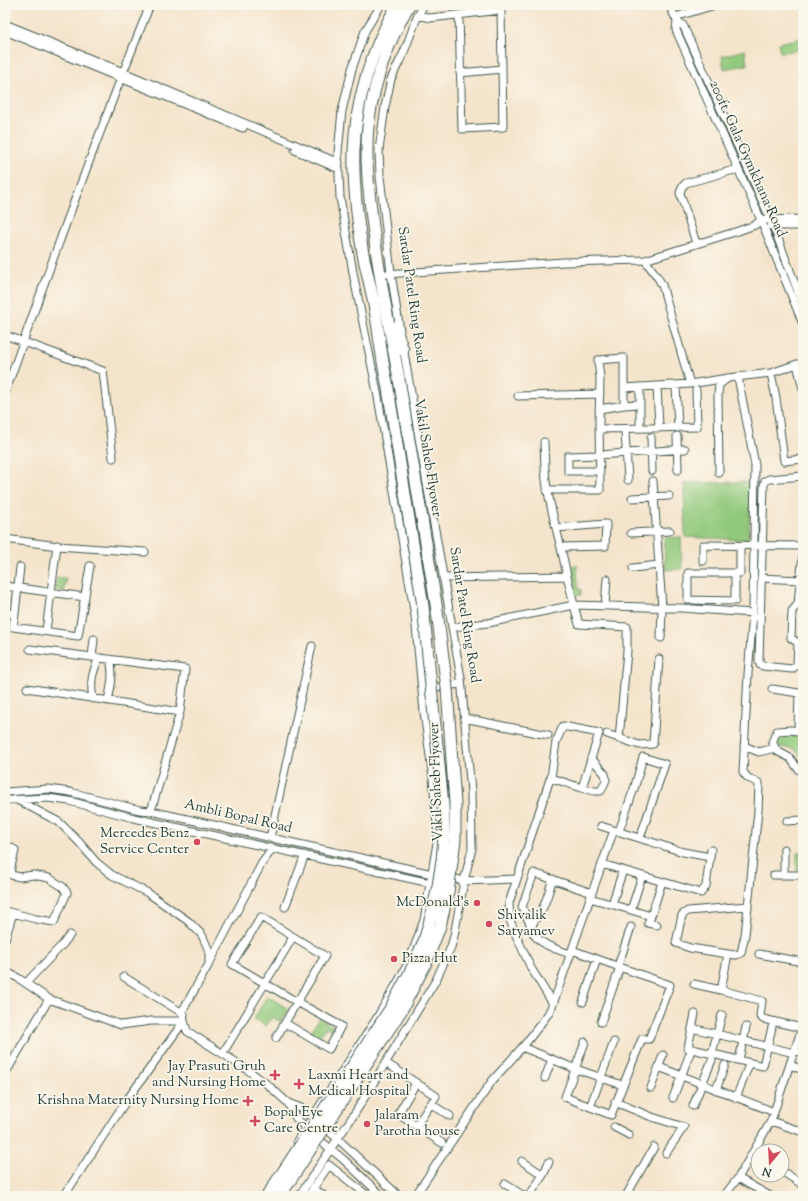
<svg xmlns="http://www.w3.org/2000/svg" width="808" height="1201" font-family="'Sorts Mill Goudy',serif">
	<style>
		.green { fill: #91c97c; stroke: #588358 }
		.lines { fill: none; stroke-linecap: round; stroke-linejoin: round }
		.minor-casing { stroke: #3f564b; stroke-width: 9 }
		.highway-casing { stroke: #3f564b; stroke-width: 13 }
		.minor { stroke: #fff; stroke-width: 7 }
		.highway { stroke: #fff; stroke-width: 11 }
		.highway-bridge-casing { stroke: #3f564b; stroke-width: 13; stroke-linecap: butt }
		.highway-bridge { stroke: #fff; stroke-width: 11 }
		.poi-dot { fill: #d1495b; stroke: #fbf7ec; stroke-width: 1.5 }
		.labels { text-anchor: middle; dominant-baseline: central; stroke-width: 3.5; stroke-linejoin: round; paint-order: stroke }
		.street-label { font-size: 14px; fill: #1f3d34; stroke: #fbf7ec }
		.poi-label { font-size: 14px; fill: #1f3d34; stroke: #fbf7ec; text-anchor: start }
	</style>
	<rect width="100%" height="100%" fill="#fbf7ec"/>
	<filter id="ink" filterUnits="userSpaceOnUse"><feTurbulence type="fractalNoise" baseFrequency=".025" numOctaves="2"/><feDisplacementMap in="SourceGraphic" scale="8" xChannelSelector="R" yChannelSelector="G"/><feConvolveMatrix kernelMatrix="1 2 1 2 8 2 1 2 1" color-interpolation-filters="sRGB"/></filter>
	<filter id="wash" filterUnits="userSpaceOnUse"><feTurbulence type="fractalNoise" baseFrequency=".012" numOctaves="4" result="noise"/><feDisplacementMap in="SourceGraphic" scale="16" xChannelSelector="R" yChannelSelector="G"/><feGaussianBlur stdDeviation="0.9" result="paint"/><feColorMatrix in="noise" values="0 0 0 0 0 0 0 0 0 0 0 0 0 0 0 0 0 1.4 0 .05"/><feComposite in="paint" operator="in"/></filter>
	<g filter="url(#wash)">
		<rect width="100%" height="100%" fill="#f4e4cb"/>
		<!-- green -->
		<path class="green" d="M803,38V50L780,52L778,43Z
			M745,50L747,65L724,69L722,56Z
			M752,482L748,540L685,537L684,483Z
			M681,537L682,569L665,570L664,538Z
			M577,565L578,589H581V595H575L569,566Z
			M57,577L66,578L64,591L55,589Z
			M792,732L800,736H803V759L794,749L780,747C773,735 782,733 792,732Z
			M797,852H803V871H797Z
			M267,996L289,1009L281,1022L272,1017L266,1026L254,1019Z
			M319,1018L334,1027L332,1030L326,1027L319,1038L310,1033Z"/>
	</g>
	<g filter="url(#ink)">
		<g class="lines">
			<!-- minor casing -->
			<g class="minor-casing">
				<path id="minor" d="M669,5L677,21L676,30L761,220L803,324
					M418,15L430,18L501,10L503,127L462,129L459,15
					M675,17L715,5
					M677,21L683,25L771,220L803,305
					M5,24L123,72L339,163
					M5,31L243,128
					M460,73L502,69
					M295,150L339,169
					M771,226H803
					M696,243L680,193L682,187L686,183L738,169
					M645,260L658,278L662,285L690,384
					M386,274L564,262L645,260L738,231L755,225L761,220L803,219
					M400,331L391,273L380,176L379,150L385,107L391,79L404,52L418,15L424,5
					M5,335L103,371L113,458
					M797,364L803,389
					M771,373L776,398L784,461L803,459
					M738,377L755,465L753,613L748,674L743,772L748,778L759,783L758,811L745,935L741,953L736,955L728,954L721,990L762,1001L760,1016L763,1019L802,1028
					M676,385L678,428
					M657,386L659,428
					M5,393C51,263 98,133 150,5
					M518,396L600,394
					M640,404V428
					M624,405L640,404V387
					M599,409L624,405V388L690,384L728,378L771,373L797,364L803,365
					M599,429L697,427L696,390
					M625,432L628,480
					M677,436L678,470
					M651,437L652,471
					M544,442C545,459 544,476 548,492C553,520 562,548 567,576
					M600,471H568V456L599,455L685,449
					M719,473L718,394L719,385L728,378
					M803,476L769,479L765,481L764,485L759,661L760,665L763,666L792,669L797,665L798,643L791,638L792,611L798,604L803,553
					M653,481L662,607L661,638
					M547,490H600L599,423L600,378L598,360L624,358V388
					M632,498L669,496
					M556,528L606,524L605,546L562,547
					M631,533L670,531
					M5,539L58,546L145,552
					M703,561V545L803,546
					M633,568L659,565
					M735,573V601L688,600V573H740V546
					M443,578L567,576L574,605L681,608L753,613
					M761,578L801,580
					M5,586L85,597
					M605,606L607,579
					M5,613L15,614L20,567
					M15,614L13,627L78,636L90,566
					M452,628L460,626L488,623L574,605L579,624L627,627V651L619,739
					M46,631L57,545
					M30,649L185,669L180,712L151,811
					M92,657L94,639
					M27,688L180,712
					M428,688L461,684
					M772,689L799,693L798,732
					M93,699C90,682 92,673 99,658
					M108,701C111,687 114,674 110,659
					M464,718L548,735
					M803,732L791,730L777,731L772,742L777,751L790,758L799,770L803,771
					M607,734L639,745L653,744L659,659
					M744,746L759,752L775,748
					M582,788L594,791H601L606,780L605,774L591,758
					M5,792L49,789L70,792L140,810L151,811L437,875
					M15,799L59,822L79,842L96,862L112,875L148,893L188,921L202,935L209,951V964L183,1010L184,1021L187,1031L245,1068L268,1085L288,1103L296,1118L307,1129
					M5,800L48,798L69,801L134,818L435,884
					M787,821L803,820
					M601,826L683,852L710,857
					M619,831L635,786L643,757L665,764L640,838
					M270,838L312,646
					M5,845L10,847L15,850C14,857 9,869 11,875L20,877L33,875L49,878L63,887L67,893L54,922L36,919L5,911
					M784,849V875
					M602,864L701,893L706,886L711,850
					M774,875H803
					M447,877L464,881L517,879
					M553,879C549,889 547,901 541,911C538,917 533,920 532,927C531,942 560,951 571,954
					M590,898L651,916L648,923L657,925
					M612,904L623,870
					M285,907L305,855
					M631,910L642,876
					M651,916L662,882
					M532,928L522,907L534,873L592,893
					M5,939L13,913
					M572,950L670,985L649,1039H642L611,1115L565,1097L585,1042
					M728,954L690,948L676,943L682,915L688,911L748,906
					M759,954L803,962
					M210,962L262,863L273,848
					M618,966L631,927
					M5,971L18,978L49,999L121,1025L151,1021H184
					M124,977L184,1014
					M26,983L63,944L70,935
					M694,984L721,990
					M583,1002L597,959
					M553,1004L614,830
					M695,1014L688,1048L763,1066L772,1027
					M601,1022L620,967
					M692,1028L794,1053
					M276,1038L297,1002L325,956L261,917L232,964L297,1002L341,1026L329,1049L285,1023
					M522,1047L576,1069L622,1085
					M794,1050L803,1053
					M223,1053L293,937
					M712,1053L722,1015
					M739,1060L746,1027
					M386,1063L436,1096L416,1126L442,1143
					M790,1065L803,1070
					M659,1067L774,1112
					M5,1074L49,999
					M545,1078L552,1059
					M416,1083L398,1114L416,1126
					M651,1088L663,1055
					M716,1090L725,1065
					M673,1098L690,1053
					M736,1098L748,1067
					M615,1102L652,1117L684,1127L666,1153
					M288,1103L301,1108L338,1139L399,1196
					M431,1104L450,1116
					M693,1106L712,1060
					M590,1107L614,1042
					M771,1121L803,1132
					M614,1127L629,1135
					M315,1136L344,1160L382,1196
					M297,1141L375,1021L399,980L410,959L424,920L438,837L433,778L424,712L415,616L378,397L354,278L340,197L338,152L342,111L352,69L365,31L381,5
					M522,1161L543,1175L529,1196
					M782,1171L803,1185
					M543,1175L549,1162
					M738,1178L770,1196
					M505,1184L524,1196
					M313,1188L324,1196
					M64,1196L124,1104L184,1021
					M299,1196L355,1113L436,980L451,947L454,936L464,881L472,849L471,792L461,678L403,347
					M308,1196L329,1165L368,1196
					M415,1196L492,1081L526,1043L548,1014L553,1004L531,968L515,933L510,920L509,903L550,779L551,778L556,742L563,726L599,733L582,788L551,778
					M626,1196L654,1147
					M724,1196L738,1178L771,1121L803,1025"/>
			</g>
			<!-- highway casing -->
			<g class="highway-casing">
				<path id="highway" d="M395,327L403,350
					M399,379C388,320 376,260 370,200C367,173 365,146 369,119C375,78 389,40 409,5
					M387,382C381,357 379,330 374,305C371,286 365,267 362,248C357,217 353,184 354,152C355,101 372,49 397,5"/>
			</g>
			<!-- minor -->
			<use href="#minor" class="minor"/>
			<!-- highway -->
			<use href="#highway" class="highway"/>
			<!-- highway-bridge casing -->
			<g class="highway-bridge-casing">
				<path id="highway-bridge" d="M267,1196L390,1009L411,970L424,941L432,913L438,886L442,860L444,836L443,805L423,606L387,382
					M280,1196L401,1011L426,963L440,926L448,892L455,840V804L447,688L436,604L399,379"/>
			</g>
			<!-- highway-bridge -->
			<use href="#highway-bridge" class="highway-bridge"/>
		</g>
	</g>
	<!-- markers -->
	<g class="poi-dot">
		<circle cx="197" cy="842" r="4"/>
		<circle cx="477" cy="903" r="4"/>
		<circle cx="489" cy="924" r="4"/>
		<circle cx="394" cy="959" r="4"/>
		<path d="M273 1069h4v4h4v4h-4v4h-4v-4h-4v-4h4z"/>
		<path d="M297 1078h4v4h4v4h-4v4h-4v-4h-4v-4h4z"/>
		<path d="M246 1095h4v4h4v4h-4v4h-4v-4h-4v-4h4z"/>
		<path d="M253 1115h4v4h4v4h-4v4h-4v-4h-4v-4h4z"/>
		<circle cx="367" cy="1124" r="4"/>
	</g>
	<g class="labels">
		<!-- street labels -->
		<g class="street-label">
			<text transform="translate(747 159) rotate(66)">200ft. Gala Gymkhana Road</text>
			<text transform="translate(411 295) rotate(82)">Sardar Patel Ring Road</text>
			<text transform="translate(427 458) rotate(81)">Vakil Saheb Flyover</text>
			<text transform="translate(464 615) rotate(81)">Sardar Patel Ring Road</text>
			<text transform="translate(437 782) rotate(-92)">Vakil Saheb Flyover</text>
			<text transform="translate(238 817) rotate(13)">Ambli Bopal Road</text>
		</g>
		<!-- poi labels -->
		<g class="poi-label">
			<text x="189" y="834" text-anchor="end">Mercedes Benz<tspan x="189" dy="16">Service Center</tspan></text>
			<text x="469" y="903" text-anchor="end">McDonald's</text>
			<text x="497" y="916">Shivalik<tspan x="497" dy="16">Satyamev</tspan></text>
			<text x="402" y="959">Pizza Hut</text>
			<text x="266" y="1067" text-anchor="end">Jay Prasuti Gruh<tspan x="266" dy="16">and Nursing Home</tspan></text>
			<text x="308" y="1076">Laxmi Heart and<tspan x="308" dy="16">Medical Hospital</tspan></text>
			<text x="239" y="1101" text-anchor="end">Krishna Maternity Nursing Home</text>
			<text x="264" y="1113">Bopal Eye<tspan x="264" dy="16">Care Centre</tspan></text>
			<text x="375" y="1116">Jalaram<tspan x="375" dy="16">Parotha house</tspan></text>
		</g>
	</g>
	<!-- margin -->
	<rect width="808" height="1201" fill="none" stroke="#fbf7ec" stroke-width="20"/>
	<!-- north arrow -->
	<g transform="translate(770 1163) rotate(198)"><circle r="19" fill="#fbf7ec" stroke="#a3ada2"/>
	<path d="M0-3L7 15L0 10L-7 15Z" fill="#d1495b"/>
	<text y="-6" font-size="11" font-weight="bold" text-anchor="middle" fill="#1f3d34">N</text>
	</g>
</svg>
